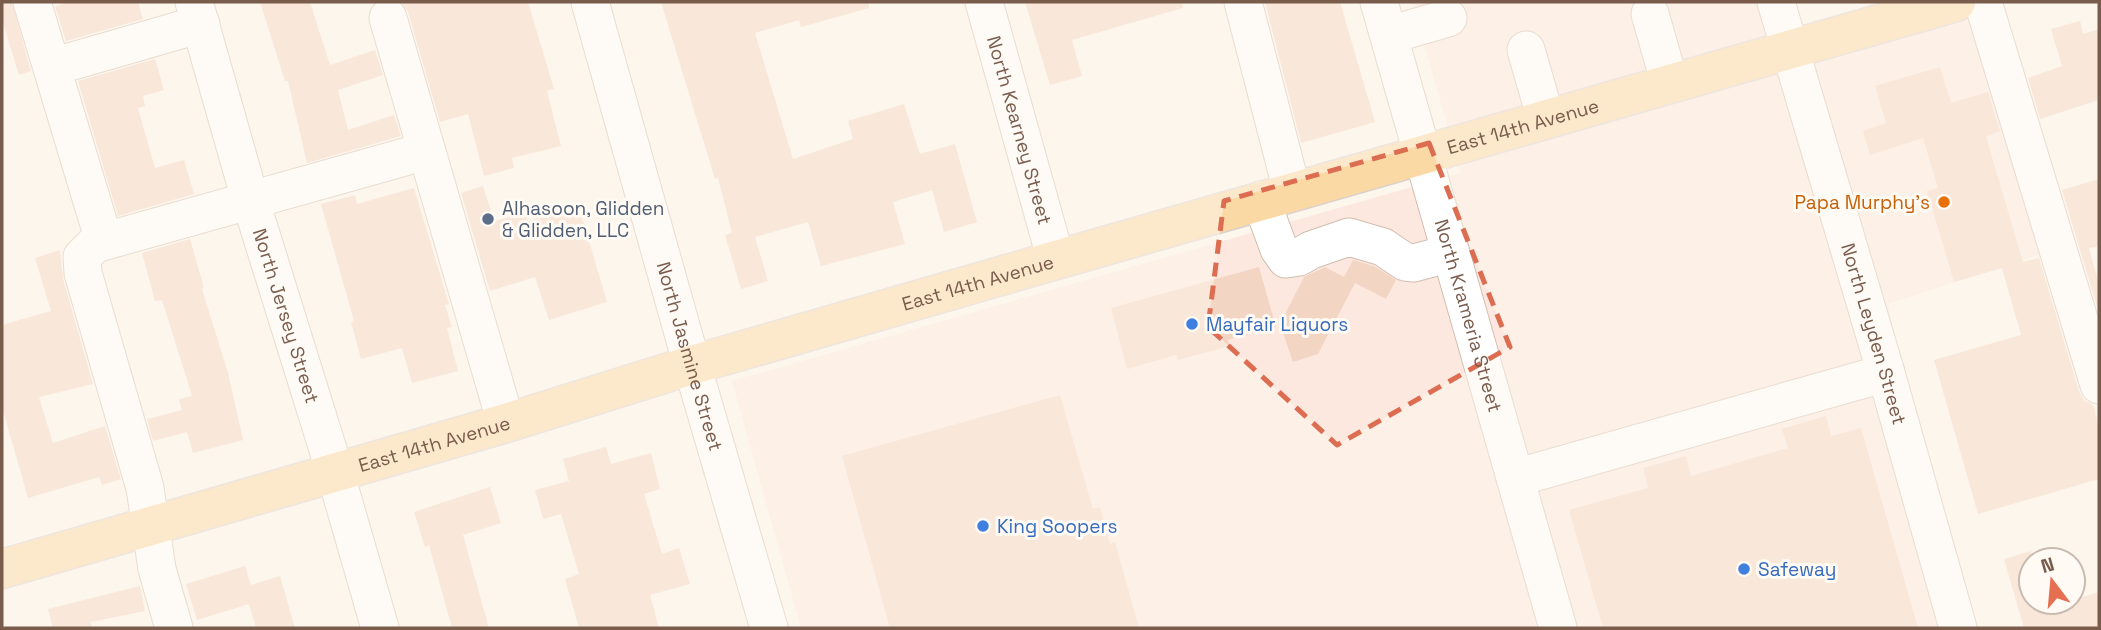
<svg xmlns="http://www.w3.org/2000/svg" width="2101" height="630" font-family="'Space Grotesk',sans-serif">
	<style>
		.commercial { fill: #fde8e0 }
		.building { fill: #f3d5c3 }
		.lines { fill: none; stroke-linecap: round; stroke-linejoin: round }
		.minor-casing { stroke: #d1beb0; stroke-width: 39 }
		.major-casing { stroke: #dad1cd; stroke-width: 41 }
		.minor { stroke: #fff; stroke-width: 37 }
		.major { stroke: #fbd9a5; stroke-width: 38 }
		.marked { fill: none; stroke: #dc6d51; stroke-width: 5; stroke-dasharray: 14 9; stroke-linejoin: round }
		.food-dot { fill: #e8710a; stroke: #fffaf3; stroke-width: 2.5 }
		.service-dot { fill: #5c6f8a; stroke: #fffaf3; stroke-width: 2.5 }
		.shop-dot { fill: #3f7fe0; stroke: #fffaf3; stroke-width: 2.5 }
		.labels { text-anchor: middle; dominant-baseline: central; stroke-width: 6; stroke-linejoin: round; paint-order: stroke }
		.street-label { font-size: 19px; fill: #7a5c4d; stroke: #fffaf3 }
		.food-label { font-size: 19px; fill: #c56008; stroke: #fffaf3; text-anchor: end }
		.service-label { font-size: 19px; fill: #4e5e75; stroke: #fffaf3; text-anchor: start }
		.shop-label { font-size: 19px; fill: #366cbe; stroke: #fffaf3; text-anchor: start }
	</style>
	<rect width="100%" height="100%" fill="#fdf6ec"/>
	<!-- commercial -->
	<path class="commercial" d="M1412,2H1794L1812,65L1986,14L2054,250L1888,304L1945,628H801L732,381L1461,173Z"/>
	<!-- building -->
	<path class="building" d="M2,2H12L31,71L19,75L2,20Z
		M70,2H138L143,19L66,41L55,6Z
		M260,2H310L330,65L375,50L383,75L338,90L348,130L394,115L401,136L307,163L288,81H285Z
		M401,2H528L554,89L547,91L561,146L512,158L514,168L484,176L468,114L440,122L408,12Z
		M661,2H869V8L801,27L799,20L755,33L793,159L853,139L848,121L904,104L920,154L955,144L977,222L944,232L932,190L893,202L905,244L821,266L808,222L755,237L768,281L741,289L725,235L732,233L718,178L715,179Z
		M1025,2H1182L1183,8L1072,40L1082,76L1050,85Z
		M1265,2H1340L1375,122L1301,143Z
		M2080,21L2083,34L2099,29V100L2040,119L2028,78L2062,66L2051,29Z
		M155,59L164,90L143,96L145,106L138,108L155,168L184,160L194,194L118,216L78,81Z
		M1940,67L1951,103L1988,92L2000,131L1986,137L2023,262L2039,258L2079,391L2084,400L2093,405L2099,426V479L1978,514L1934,360L2021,335L2002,268L1954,282L1927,191L1938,188L1923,138L1870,155L1863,131L1886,123L1875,86Z
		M2099,179V246L2089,248L2099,284V313L2062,190Z
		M483,186L494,221L526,213L528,221L579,207L607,302L549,320L535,277L490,291L461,193Z
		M414,188L449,304L445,305L452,327L447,328L458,371L412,383L402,348L361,359L351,322L354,321L321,204L355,195L357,204Z
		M190,239L204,288L202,289L228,373L243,440L193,453L187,432L153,441L147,419L182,410L179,399L192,396L162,300L155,301L142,253Z
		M60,250L63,279L93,384L39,397L53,443L105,426L121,479L102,485L99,477L28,498L2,407V325L51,311L35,258Z
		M1353,260L1374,266L1396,280L1386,299L1355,283L1318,354L1293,362L1280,324L1304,277L1325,267L1344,277Z
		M1259,267L1276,327L1228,340L1229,346L1178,360L1176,355L1127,369L1111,308Z
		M1060,395L1093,509L1100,507L1110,544L1115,542L1139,628H890L842,456Z
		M1826,416L1831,436L1861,428L1918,628H1603L1569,510L1648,488L1643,468L1686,456L1691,476L1788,448L1782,429Z
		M606,447L611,464L651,453L660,489L644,494L662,554L679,548L690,584L650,595L659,628H579L565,579L579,574L561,514L543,519L535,490L569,481L563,459Z
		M490,487L501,523L463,535L489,628H452L429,545L425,547L414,512Z
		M2031,551V602H2073V600L2099,592V628H2024L2004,559Z
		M245,566L251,585L280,576L295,628H256L249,604L197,620L186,584Z
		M140,586L145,611L91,622L92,628H53L48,609Z"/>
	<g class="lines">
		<!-- minor casing -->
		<g class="minor-casing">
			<g id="minor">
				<path d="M32,2L104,241"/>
				<path id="s1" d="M194,2L250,199L335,472L380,628"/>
				<path id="s2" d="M590,2L692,365L769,628"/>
				<path id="s3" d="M984,2L1056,260"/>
				<path d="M1243,2L1292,191"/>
				<path id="s4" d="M1379,2L1558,628"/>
				<path id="s5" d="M1776,2L1886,373L1958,628"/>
				<path d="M1983,2L2099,385"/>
				<path d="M1650,14L1670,84"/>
				<path d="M388,18L506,423"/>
				<path d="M1389,35L1448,18"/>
				<path d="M1526,50L1546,119"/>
				<path d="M52,67L201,24"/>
				<path d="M1261,200L1279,249L1286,259L1299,257L1311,250L1349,237L1383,247L1405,262L1414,263L1451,253"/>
				<path d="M1515,478L1886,373"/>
				<path d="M174,628L157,569L145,488L83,273L82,257L95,244L426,151"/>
			</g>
		</g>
		<!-- major casing -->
		<g class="major-casing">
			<g id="major">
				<path id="s6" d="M2,569L506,423L692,365L1056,260L1956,2"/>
			</g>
		</g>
		<!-- minor -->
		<use href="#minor" class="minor"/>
		<!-- major -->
		<use href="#major" class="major"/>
	</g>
	<!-- marked area -->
	<path d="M0 0H2101V630H0ZM1429,143L1510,347L1337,445L1208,327L1224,201Z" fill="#fdf6ec" fill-opacity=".55" fill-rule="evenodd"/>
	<path class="marked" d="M1429,143L1510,347L1337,445L1208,327L1224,201Z"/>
	<!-- markers -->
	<circle class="food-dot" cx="1944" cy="202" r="7"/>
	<circle class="service-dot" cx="488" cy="219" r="7"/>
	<g class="shop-dot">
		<circle cx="1192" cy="324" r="7"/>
		<circle cx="983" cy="526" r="7"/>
		<circle cx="1744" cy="569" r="7"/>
	</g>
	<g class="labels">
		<!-- street labels -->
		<g class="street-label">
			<text stroke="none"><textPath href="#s6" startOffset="1584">East 14th Avenue</textPath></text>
			<text stroke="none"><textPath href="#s3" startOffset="133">North Kearney Street</textPath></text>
			<text stroke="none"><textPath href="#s6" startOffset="1017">East 14th Avenue</textPath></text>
			<text stroke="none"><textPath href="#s1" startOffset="327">North Jersey Street</textPath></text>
			<text stroke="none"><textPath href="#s4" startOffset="326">North Krameria Street</textPath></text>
			<text stroke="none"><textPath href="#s5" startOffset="346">North Leyden Street</textPath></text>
			<text stroke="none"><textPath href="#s2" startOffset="368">North Jasmine Street</textPath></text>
			<text stroke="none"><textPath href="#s6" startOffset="450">East 14th Avenue</textPath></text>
		</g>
		<!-- food labels -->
		<g class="food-label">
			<text x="1930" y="202">Papa Murphy's</text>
		</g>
		<!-- service labels -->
		<g class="service-label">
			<text x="502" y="208">Alhasoon, Glidden<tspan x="502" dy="22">&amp; Glidden, LLC</tspan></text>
		</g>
		<!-- shop labels -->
		<g class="shop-label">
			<text x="1206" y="324">Mayfair Liquors</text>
			<text x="997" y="526">King Soopers</text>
			<text x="1758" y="569">Safeway</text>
		</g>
	</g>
	<!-- border -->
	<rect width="2101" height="630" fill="none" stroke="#7a5c4d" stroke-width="7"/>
	<!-- north arrow -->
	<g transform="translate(2052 581) rotate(344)"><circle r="33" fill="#fffaf3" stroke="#cabbb1" stroke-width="2"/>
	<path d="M0-5L12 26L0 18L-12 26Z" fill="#e76f51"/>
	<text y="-10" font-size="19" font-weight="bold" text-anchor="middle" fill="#7a5c4d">N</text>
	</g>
</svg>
